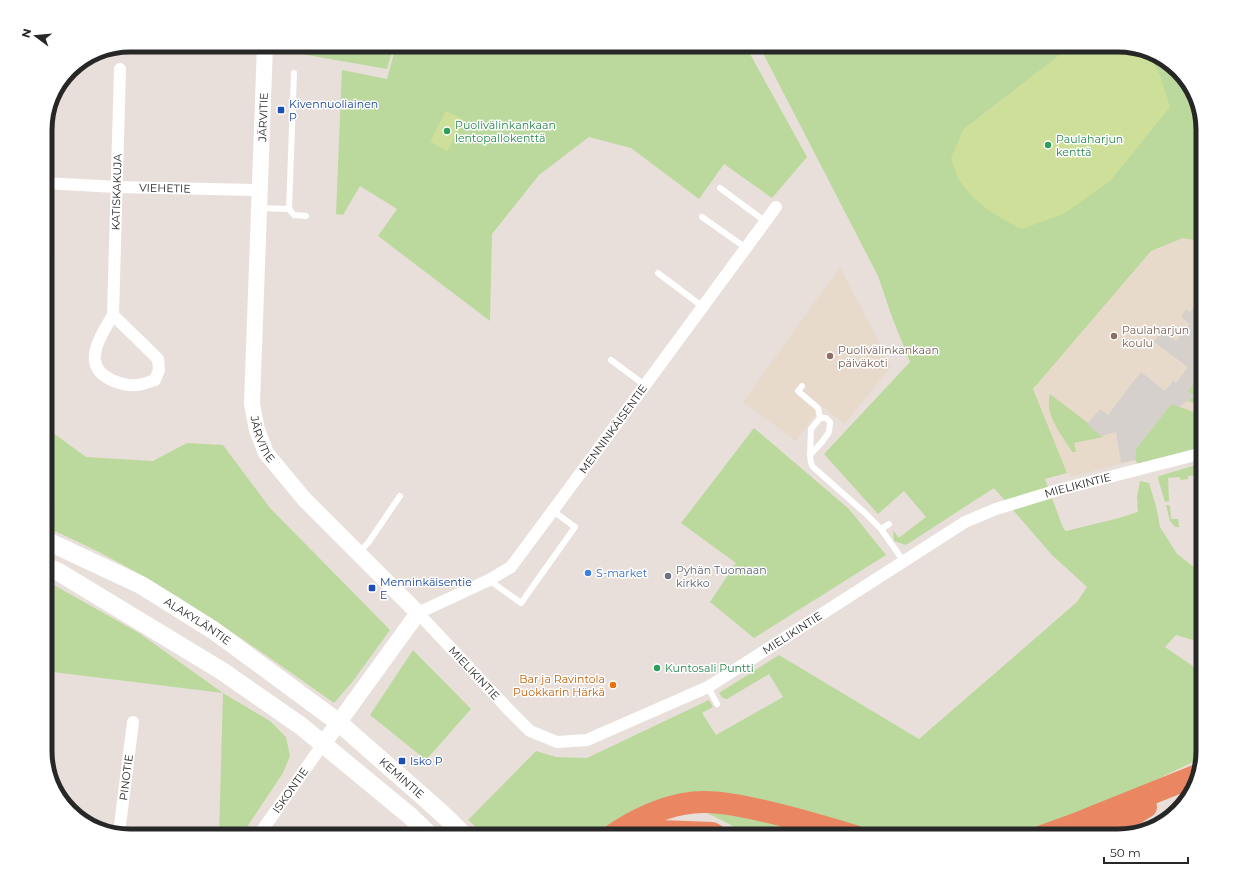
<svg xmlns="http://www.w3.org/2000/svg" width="1248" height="881" font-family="Montserrat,sans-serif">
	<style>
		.education { fill: #e8dacb }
		.green { fill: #bbd99c }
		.pitch { fill: #cddf99 }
		.plaza { fill: #d5d0cc }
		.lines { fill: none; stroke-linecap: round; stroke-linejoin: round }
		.service { stroke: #fff; stroke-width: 6 }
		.minor { stroke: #fff; stroke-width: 12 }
		.tertiary { stroke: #fff; stroke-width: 16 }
		.secondary { stroke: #fff; stroke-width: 18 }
		.motorway { stroke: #ea8662; stroke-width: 22 }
		.transit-dot { fill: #1a4fb4; stroke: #fff; stroke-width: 1.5 }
		.leisure-dot { fill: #2e9e5b; stroke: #fff; stroke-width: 1.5 }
		.education-dot { fill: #8d6e63; stroke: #fff; stroke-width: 1.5 }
		.shop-dot { fill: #3f7fe0; stroke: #fff; stroke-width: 1.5 }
		.worship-dot { fill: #6b7280; stroke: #fff; stroke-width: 1.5 }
		.food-dot { fill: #e8710a; stroke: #fff; stroke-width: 1.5 }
		.labels { text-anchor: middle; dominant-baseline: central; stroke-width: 3; stroke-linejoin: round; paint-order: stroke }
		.transit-label { font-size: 11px; fill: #164399; stroke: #fff; text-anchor: start }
		.street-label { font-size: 11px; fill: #272727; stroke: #fff }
		.leisure-label { font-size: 11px; fill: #27864d; stroke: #fff; text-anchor: start }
		.education-label { font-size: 11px; fill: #785e54; stroke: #fff; text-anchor: start }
		.worship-label { font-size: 11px; fill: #5b616d; stroke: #fff; text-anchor: start }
		.shop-label { font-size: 11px; fill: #366cbe; stroke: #fff; text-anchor: start }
		.food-label { font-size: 11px; fill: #c56008; stroke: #fff; text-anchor: end }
		.rim { fill: none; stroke: #272727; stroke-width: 5 }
	</style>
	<rect width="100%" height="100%" fill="#e8dfda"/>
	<!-- education -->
	<path class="education" d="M1203,213V442L1071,477L1016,412L1168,216Z
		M840,267L891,366L845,424L821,406L796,441L743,402Z"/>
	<!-- green -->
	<path class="green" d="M284,45H394L387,69L284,51Z
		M396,45H698L702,53L736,45H745L807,157L772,198L724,164L699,199L631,148L589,137L539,175L492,234L490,321L378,236L397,209L360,186L343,215L336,214L342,70L387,79Z
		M773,45H1073L963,130L1161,79L1149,54L1166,59L1194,92L1203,129V242L1183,238L1151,251L1033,389L1067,473L1045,479L1063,528L1066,531L1119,518L1138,512L1137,497L1140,481L1149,483L1156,506L1160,527L1177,554L1203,574V643L1176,635L1165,647L1203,673V752L1201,758L1078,818L1016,836H886L866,834L770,805L727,796L603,836H486L468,820L536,751L556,757L587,758L709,700L713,707L702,713L716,735L783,697L769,674L727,699L723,698L719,693L779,655L919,739L1077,602L1087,587L1052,555L994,488L906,545L894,541L893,530L898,537H900L926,517L904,491L878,514L824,454L910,362L892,317L878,276L783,92L764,55Z
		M57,89L56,112H48L52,97Z
		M1203,375V407L1188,401L1195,395L1187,392L1196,381Z
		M1050,394L1088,423L1090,426L1103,437L1074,443L1076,452H1072C1062,435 1044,415 1050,394Z
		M1171,404L1203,415V447L1138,464L1135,460L1136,449Z
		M45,427L86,457L153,461L187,443L223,445L270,508L390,630L353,681L334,703C241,638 150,571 45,527Z
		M754,428L849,509L886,555L754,638L710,602L736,563L681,523Z
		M1196,465L1198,466L1200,472L1198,475L1188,476V479L1180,480V477L1168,478L1169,501L1165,502L1158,479L1159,476Z
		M1166,505L1170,506L1171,519H1178L1179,527H1175L1170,521Z
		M45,580L139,633L223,693L270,721L286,737L290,756L283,773L241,836H219L223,693L45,671Z
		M413,650L471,709L426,760L370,715Z
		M718,808L825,836H745L731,825L701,810Z"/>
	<!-- pitch -->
	<path class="pitch" d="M1073,45H1118L1149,54L1161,79L1170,107L1111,180L1065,213L1022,229C998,217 974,204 959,179C956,174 954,166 951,159L963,130Z
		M446,111L464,120L447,151L430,142Z"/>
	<!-- plaza -->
	<path class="plaza" d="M1203,296V375L1196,381L1187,392L1195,395L1179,407L1171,404L1136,449L1135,460L1121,463L1116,432L1101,436L1089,426L1088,423L1100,409L1108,415L1141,372L1165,391L1173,381L1176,383L1188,367L1154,342L1162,331L1176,341L1190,324L1181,317L1186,309L1190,312Z"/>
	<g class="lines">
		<!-- service -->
		<path class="service" d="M720,188L766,222
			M259,208L289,209L294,73
			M289,209L294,215L306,216
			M702,217L746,248
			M658,273L703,307
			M611,360L646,386
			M802,386L798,391L818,408L820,418
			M810,455L822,442L829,432L830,422L826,418H820L811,429L810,455L811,463L813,467L865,513L881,529L904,562
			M881,529L889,524
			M359,552L368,543L400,496
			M489,580L521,603L575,527L553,511
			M708,687L717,704"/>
		<!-- minor -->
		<g class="minor">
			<path id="s1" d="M45,183L116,187L260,190"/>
			<path id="s2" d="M776,207L568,490L511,567L489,580L418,613L508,709L530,731L557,742L587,740L708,687L965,522L996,509L1058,490L1203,453"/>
			<path id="s3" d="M113,315L158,359L159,370L155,380C151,381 147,383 143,384C127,388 98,380 95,361C93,346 106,327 113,315L120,69"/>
			<path id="s4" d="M119,833L133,722"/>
			<path id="s5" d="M258,836L323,744"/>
		</g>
		<!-- tertiary -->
		<path class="tertiary" id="s6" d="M265,45L252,404L257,430L266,453L305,500L418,613L323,744"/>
		<!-- secondary -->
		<g class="secondary">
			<path id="s7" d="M45,540L141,585L213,630L338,722L427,800L449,820L465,836"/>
			<path d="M45,566L57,571L222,671L301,726L409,815L431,836"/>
		</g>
		<!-- motorway -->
		<path class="motorway" d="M611,836C633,821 657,809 683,804C707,799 731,804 755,809C789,816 822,826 855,836
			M652,836L661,831L712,833L717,836
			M1042,836L1078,823L1195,776
			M1099,836L1146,807"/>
	</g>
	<!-- markers -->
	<g class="transit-dot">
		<rect x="277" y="106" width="8" height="8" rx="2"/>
		<rect x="368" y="584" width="8" height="8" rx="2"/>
		<rect x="398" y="757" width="8" height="8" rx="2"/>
	</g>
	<g class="leisure-dot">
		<circle cx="447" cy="131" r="4"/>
		<circle cx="1048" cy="145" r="4"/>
		<circle cx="657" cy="668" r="4"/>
	</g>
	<g class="education-dot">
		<circle cx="1114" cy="336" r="4"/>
		<circle cx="830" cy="356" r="4"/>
	</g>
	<circle class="shop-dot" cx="588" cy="573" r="4"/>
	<circle class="worship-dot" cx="668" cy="576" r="4"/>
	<circle class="food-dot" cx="613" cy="685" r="4"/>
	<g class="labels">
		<!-- transit labels -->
		<g class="transit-label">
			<text x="289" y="104">Kivennuoliainen<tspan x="289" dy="13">P</tspan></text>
			<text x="380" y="582">Menninkäisentie<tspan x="380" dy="13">E</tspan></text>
			<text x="410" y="761">Isko P</text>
		</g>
		<!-- street labels -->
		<g class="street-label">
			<text transform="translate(263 117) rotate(-88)">JÄRVITIE</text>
			<text stroke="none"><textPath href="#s1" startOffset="120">VIEHETIE</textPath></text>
			<text stroke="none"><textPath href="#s3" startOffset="329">KATISKAKUJA</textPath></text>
			<text transform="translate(613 429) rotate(-54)">MENNINKÄISENTIE</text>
			<text stroke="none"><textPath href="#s6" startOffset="396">JÄRVITIE</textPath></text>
			<text stroke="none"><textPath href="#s2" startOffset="1329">MIELIKINTIE</textPath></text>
			<text stroke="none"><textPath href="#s7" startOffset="173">ALAKYLÄNTIE</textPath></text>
			<text stroke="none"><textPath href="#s2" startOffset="1005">MIELIKINTIE</textPath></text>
			<text stroke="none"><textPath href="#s2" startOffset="633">MIELIKINTIE</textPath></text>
			<text stroke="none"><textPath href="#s4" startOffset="56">PINOTIE</textPath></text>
			<text stroke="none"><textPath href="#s7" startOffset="431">KEMINTIE</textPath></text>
			<text stroke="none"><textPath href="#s5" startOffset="56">ISKONTIE</textPath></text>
		</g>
		<!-- leisure labels -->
		<g class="leisure-label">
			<text x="455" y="125">Puolivälinkankaan<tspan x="455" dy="13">lentopallokenttä</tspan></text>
			<text x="1056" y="139">Paulaharjun<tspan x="1056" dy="13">kenttä</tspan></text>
			<text x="665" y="668">Kuntosali Puntti</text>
		</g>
		<!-- education labels -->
		<g class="education-label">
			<text x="1122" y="330">Paulaharjun<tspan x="1122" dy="13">koulu</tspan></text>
			<text x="838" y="350">Puolivälinkankaan<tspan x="838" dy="13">päiväkoti</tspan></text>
		</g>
		<!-- worship labels -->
		<g class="worship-label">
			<text x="676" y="570">Pyhän Tuomaan<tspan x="676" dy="13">kirkko</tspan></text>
		</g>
		<!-- shop labels -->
		<g class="shop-label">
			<text x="596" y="573">S-market</text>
		</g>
		<!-- food labels -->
		<g class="food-label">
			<text x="605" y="679">Bar ja Ravintola<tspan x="605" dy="13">Puokkarin Härkä</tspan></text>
		</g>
	</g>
	<!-- crop -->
	<path d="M0 0H1248V881H0ZM130 52H1118A78 78 0 0 1 1196 130V751A78 78 0 0 1 1118 829H130A78 78 0 0 1 52 751V130A78 78 0 0 1 130 52Z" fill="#fff" fill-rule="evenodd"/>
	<path class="rim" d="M130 52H1118A78 78 0 0 1 1196 130V751A78 78 0 0 1 1118 829H130A78 78 0 0 1 52 751V130A78 78 0 0 1 130 52Z"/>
	<!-- north arrow -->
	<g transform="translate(36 36) rotate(286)" stroke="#ffffff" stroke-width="3" paint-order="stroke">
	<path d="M0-3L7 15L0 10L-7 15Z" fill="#272727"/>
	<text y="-6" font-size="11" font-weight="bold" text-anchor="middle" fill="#272727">N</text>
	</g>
	<!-- scale -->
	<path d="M1104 857v6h84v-6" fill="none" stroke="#272727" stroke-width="2"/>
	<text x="1110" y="857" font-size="12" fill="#272727" stroke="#ffffff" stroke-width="3" paint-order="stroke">50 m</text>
</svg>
